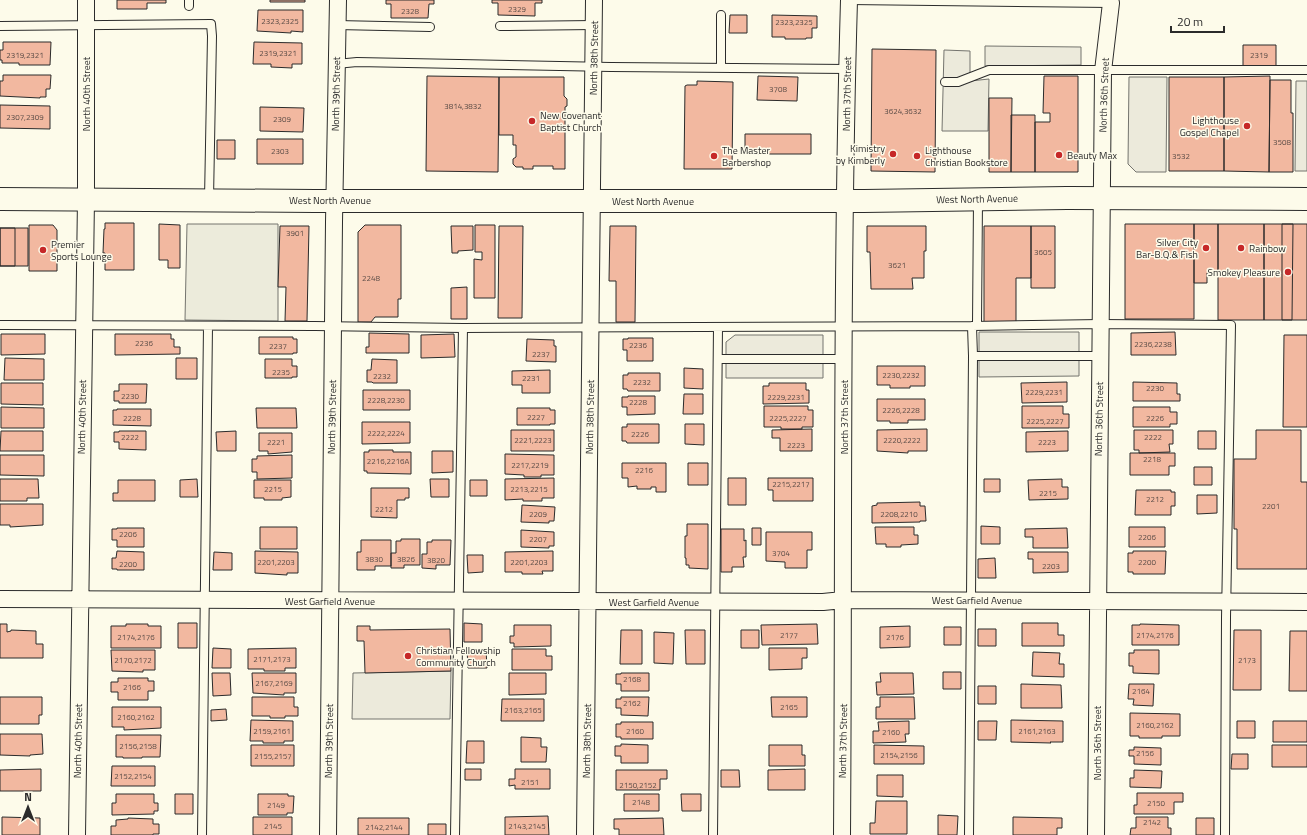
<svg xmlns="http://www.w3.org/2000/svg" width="1307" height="835" font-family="'Titillium Web',sans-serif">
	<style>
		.green { fill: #ecebdb; stroke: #74746e }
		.parking { fill: #eceadb; stroke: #74746e }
		.building { fill: #f2b8a0; stroke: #2b2b2b }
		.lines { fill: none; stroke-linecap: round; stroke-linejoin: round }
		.lane-casing { stroke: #2b2b2b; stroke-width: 10 }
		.street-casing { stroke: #2b2b2b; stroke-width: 18 }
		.secondary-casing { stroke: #2b2b2b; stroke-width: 24 }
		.lane { stroke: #fdfbea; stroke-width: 8 }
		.street { stroke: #fdfbea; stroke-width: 16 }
		.secondary { stroke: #fdfbea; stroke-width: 22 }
		.poi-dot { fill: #c62828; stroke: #fdfbea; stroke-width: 1.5 }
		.labels { text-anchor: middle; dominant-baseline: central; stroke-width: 3; stroke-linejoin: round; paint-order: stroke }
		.number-label { font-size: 8px; fill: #5d4e48 }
		.street-label { font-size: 10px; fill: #2b2b2b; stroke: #fdfbea }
		.poi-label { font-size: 10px; fill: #2b2b2b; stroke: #fdfbea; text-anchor: start }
	</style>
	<rect width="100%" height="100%" fill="#fdfbea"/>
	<!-- green -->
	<path class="green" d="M187,224H278V321L185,320Z"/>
	<!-- parking -->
	<path class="parking" d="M985,46L1081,47V65L985,66Z
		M944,50L970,51V81L989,79L988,131H942Z
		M1129,77H1167L1166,172H1136L1128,164Z
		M1296,81H1307V171H1295Z
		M979,332H1079V376L979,377Z
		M735,335H823V378H726V342Z
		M451,671L450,719H352L353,673Z"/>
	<!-- building -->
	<path class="building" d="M117,0H166V3H147V9H117Z
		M270,0H305V2H270Z
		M386,0H434V4H429L428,18H391V4H386Z
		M492,0H542V3H535V16L498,15V3H492Z
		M258,10H303V32L291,31V33L257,31Z
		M730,15H747V33H729Z
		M772,15L817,16V28H812V38H806V39H785V37H772Z
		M3,42H51L50,65H19V63H2V60H0V50H3Z
		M254,42L302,43V64H292V68L271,67V64H253Z
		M1243,45H1276V66H1243Z
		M872,49L936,50L935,172L871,171Z
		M3,75H51L50,89H46V97H40V98L0,96V81H3Z
		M427,76L499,77L498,172L426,171Z
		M758,76L798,77L797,101L757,100Z
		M1044,76H1078V172H1035V122H1050V113H1043Z
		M1270,76L1269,172L1224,171V77Z
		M499,77H564V96L567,99V106L565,107V169H553V166H533V169H523V167H516L513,164V159L516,157V145H513V135H499Z
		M1169,77H1224V171H1169Z
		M1270,80H1291V113H1293V172H1269Z
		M697,81L733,82L732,169H684L685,86L687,85H697Z
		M989,98H1012L1011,172H989Z
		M0,105L50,106V129L0,128Z
		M260,107L304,108L303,132L260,131Z
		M1011,115H1035V172H1011Z
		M745,134H811V154H745Z
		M257,139H303V164H257Z
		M217,140H235V159H217Z
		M105,223H134V270H105V253H103L104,229H105Z
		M159,224L180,225V268H168V260H159Z
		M1125,224H1194V319H1125Z
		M1194,224H1218V273H1207V283H1194Z
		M1218,224H1264V320H1218Z
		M1264,224H1307V320H1264Z
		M1282,224H1293L1292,320H1282Z
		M29,225H53L57,230V271H29Z
		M365,225H401V299H398V317H375L371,322H358V232Z
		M475,225H495V298H474V259L482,260V252H475Z
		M280,226H309L307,321H285L286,287H278Z
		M451,226H473V250L458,251V253H452Z
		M499,226H523L522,318H498Z
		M610,226H636L635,322H616V281H609Z
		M867,226H926V251H924V278H912L913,289H871L870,252H867Z
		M984,226H1031V278H1016V322H984Z
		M1031,226H1055V288H1031Z
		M0,228H15V266H0Z
		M0,228H28V266H0Z
		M467,287V319H451V288Z
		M1175,332L1176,355H1131V333Z
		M369,333L409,334V353H366V347H369Z
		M1,334H45V354L1,355Z
		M115,334H171V339H174V347H180V354L115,355Z
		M454,334L455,357L421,358V335Z
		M1284,335H1307V427H1283Z
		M259,337H293V339H297V353H293V354H259Z
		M628,338H653V361H627V350H623V339H628Z
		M527,339L554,340V346H556V362L526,361Z
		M5,358L44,359V380H4Z
		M176,358H197V379H176Z
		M265,359H292V366H297V377H292V378H265Z
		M372,359L397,360V383H373L372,382H367V370H371Z
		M877,366H925V386H910V388H890V385H877Z
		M684,368L703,369V389L684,388Z
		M550,370V393H522V385H512V371Z
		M628,373H660V391H628L627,389H623V375H628Z
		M1067,382V402L1022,403L1021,383Z
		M1133,382L1177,383V394H1180V401H1133Z
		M1,383H43V405L1,404Z
		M769,383H806V390H809V403L763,404V386H769Z
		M119,384H147L146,403H119V401H114V391H119Z
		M363,390H410V410H363Z
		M684,394H703V414H683Z
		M628,396H655V414L627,415V407H622V397H628Z
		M877,399H925V420H908V423H890V421H877Z
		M764,406H808V410H813V427H802V429H781V427H764Z
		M1022,406H1063V414H1069V428H1022Z
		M1,407L44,408V428H1Z
		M1133,407H1170V412H1177V424H1170V427H1133Z
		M256,408H296L297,428H257Z
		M517,408H550V410H555V424H550V425H517Z
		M117,409H151V426L113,425V410H117Z
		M362,422H410V443L362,444Z
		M627,424H659V443H627L626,441H622V427H627Z
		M685,424H704V445L685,444Z
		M812,429V451H780V438H772V430Z
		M927,429V451H908V453L877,451V430Z
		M511,430H554V451H511Z
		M1134,430H1173V444H1169L1170,452L1139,453V450H1134Z
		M1256,430H1301V482H1307V569H1237V529H1234V459H1256Z
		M1,431H43V451H0Z
		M119,431H146V450L119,449V442H114V432H119Z
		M236,431V451H217L216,432Z
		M1068,431V451L1026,452V432Z
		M1198,431H1216V449H1198Z
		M259,433H292V452L268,454V451H259Z
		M369,450H393V452H411V474L367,473V471H364V452H369Z
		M432,451H453V472L432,473Z
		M1130,453H1175V466H1169V475H1130Z
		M505,454L554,455V475H541V477H524V475L505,474Z
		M0,455H44V476L0,475Z
		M292,455V478L257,479V472H252V459H257V456Z
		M622,463H666V492H656V487H651V489H637V486L628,487V478H622Z
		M688,463H708V485H688Z
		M1194,467H1212V485H1194Z
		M554,478V498H542V501H523V499L505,500V479Z
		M728,478H746V505H728Z
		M768,478H813V501H773V490H768Z
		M0,479H38L39,498H27V501H0Z
		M197,479L198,497H180V480Z
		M430,479H449V497H431Z
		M984,479H1000V492H984Z
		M1062,479V487H1068V499L1029,500L1028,480Z
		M118,480H155V501H113V493H118Z
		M254,480H291V497L282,498V500H264V498H254Z
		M470,480H487V496H470Z
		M371,488H409V498H405V500H397V518L371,517Z
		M1136,490H1171V492H1175V506H1171V515H1135Z
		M1197,495H1217V513L1197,514Z
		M920,502V506H925L926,521H920V522L872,523V506L877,505V503Z
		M0,504H43V525L10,527V525H0Z
		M522,505L555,507L554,521H549V523L521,522Z
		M687,524H708V569L689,568V565H686V558H685V536H687Z
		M981,526L1000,527V544H981Z
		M260,527H297V549H260Z
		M875,527H914V535H918V544L901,545V547H886V544H876Z
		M1129,527H1165V547H1129Z
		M117,528H144V547H117V540H112V529H117Z
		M752,528H761V545H752Z
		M1067,528L1068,548H1033V537H1025V529Z
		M721,529H744V541L746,540V557H743L744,567H732V572H721Z
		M521,530L554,532V546H549V548L521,547Z
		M766,532H812V550H807V568H785V562L766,561Z
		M401,539H420V565H404V568H391V553H396V541H401Z
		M361,540H391V566H375V570H357V552H361Z
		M432,540H451L450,565H436V569L422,568V554H427V542H432Z
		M117,551L144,552V570H117V569H112V558H116Z
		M255,551L298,552V573H287V575L255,573Z
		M553,551V571H542L543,574H522V572H505V552Z
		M1133,551H1166L1165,574H1133V572H1128V553H1133Z
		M214,552L232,553V570H213Z
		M1028,552H1068V572L1033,573V559H1028Z
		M467,555H483V572L468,573Z
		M995,558L996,578H978V559Z
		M178,623H197V648H178Z
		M464,623L482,624V642H464Z
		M1022,623H1058V635H1064V646H1022Z
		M0,624H7V632L11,631V630L36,631V644H43V658H0Z
		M126,624H148V626H161V648H111V626H126Z
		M817,624L818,644L762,645L761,625Z
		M1140,624L1179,625V645H1132V625H1140Z
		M514,625H551V646L514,647V643H510V636H514Z
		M357,626H370V630L450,629L451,671L365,673L364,641H357Z
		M910,626V647L880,648V627Z
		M944,627H961V645H944Z
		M978,629H996V646H978Z
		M621,630H642V664H620Z
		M685,630H705V664H686Z
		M741,630H759V648H741Z
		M1234,630H1261V690H1233Z
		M1290,631H1307V691H1289Z
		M654,632L674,633L673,664L654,663Z
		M213,648L231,649V668H212Z
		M296,648V668H285V671H264V669H248V649Z
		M769,648H807V658H802V669L769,670Z
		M467,649H486L487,668H468Z
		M512,649H546V656H552V670H512Z
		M111,650H155V670H143V672L112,671Z
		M1134,650H1159V674L1133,673V666H1129V653H1134Z
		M1033,652L1060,653L1059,664H1064V677L1032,676Z
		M943,672H961V689H943Z
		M212,673H230L231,695L213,696Z
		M252,673H296V693H284V695L253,693Z
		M509,673H546V694L509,695Z
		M621,673H649V691H621V684H616V674H621Z
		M880,673H913L914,694L877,695L876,682H881Z
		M118,678H148V681H154V691H148V700H118V692H111V682H118Z
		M1021,684L1061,685L1062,708H1021Z
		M1129,684H1154L1153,706L1133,705L1134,699H1128Z
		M978,686H996V704H978Z
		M0,697H42V715H39V724H0Z
		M252,697H294V707H298V716H285V718H270V716H252Z
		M621,697H649L648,716L621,715V708H616V699H621Z
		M771,697H807V717H772Z
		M880,697H914L915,719H876V707H880Z
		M502,699H544V721H501Z
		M112,707H161V728L124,730V727H112Z
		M226,709L227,720L211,721V710Z
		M1130,713L1180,714V736H1162V738H1139V736H1130Z
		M251,720L293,721V741H284V743H263V741H250Z
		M1011,720L1063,721V742H1050L1051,743L1011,742Z
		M909,721V734H905L906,742L873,743V731H879L878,722Z
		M978,721H997L996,740H978Z
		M1237,721H1255V738H1237Z
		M1273,721H1307V742H1273Z
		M621,722H653V739H621V737H616V724H621Z
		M0,734H42L43,754L30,755V756L0,755Z
		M116,735H161L160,757H142V758H123V757H116Z
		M521,737L541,738V747H547L546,762H521Z
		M467,741H484V763H466Z
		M621,744L648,745V763H621V756H615V746H621Z
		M251,745H294V766H251Z
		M769,745H802V755H805V766H769Z
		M874,745L924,746V764H874Z
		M1272,745H1307V767H1272Z
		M1134,747L1161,748V765L1134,764V756H1129V750H1134Z
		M1232,754H1248V769H1231Z
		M112,766H155V786H111Z
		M41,769V791H0V770Z
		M465,769H481V780H465Z
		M515,769H550V789H515V785L509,786V779H515Z
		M805,769V790H768V770Z
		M616,770H667V779H660V790H616Z
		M721,770H739L740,787H721Z
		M1134,770L1162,771L1161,788L1130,787V778H1134Z
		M877,775H903V797L877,796Z
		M1137,793H1183V802H1174V814H1134V805H1137Z
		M116,794H154V803H158V811H154V814L112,815V803H116Z
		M175,794H193V814H175Z
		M258,794H288V796H294L293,813H287V815H258Z
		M624,794H659V811H624Z
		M681,794H701V811H682Z
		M876,801H907V834H870V823H875Z
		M938,815L958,816L957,835H938Z
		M548,816L549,835H505V817Z
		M2,817L40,818V835H2Z
		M253,817H292V835H253Z
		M1013,817L1062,818V828H1057V835H1013Z
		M1136,817H1168V828H1171V835H1130L1131,828H1136Z
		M128,818L153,819V824H159V834H153V835H111V826H116V820L128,819Z
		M358,818H409V835H358Z
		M663,818L664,835H619V829H614V819Z
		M1196,818H1214V835H1196Z
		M428,824H446V835H428Z"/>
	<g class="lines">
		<!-- lane casing -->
		<g class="lane-casing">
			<path id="lane" d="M849,0L1111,3V1
				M189,6V0
				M337,25L430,27
				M0,26L211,24L212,36L209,199
				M500,26L594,25
				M336,64L357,62L611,67L847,69
				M721,68V15
				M945,82H958L989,70H1307
				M0,325L315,326L463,328L972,326L1100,324L1231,325L1226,618L1225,835
				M977,325L978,200
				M973,356H1100
				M718,359H844
				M202,835L208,326
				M455,835L463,328
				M713,835L718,327
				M969,835L973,356L972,326"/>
		</g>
		<!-- street casing -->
		<g class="street-casing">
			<path id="street" d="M0,599L823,602L843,600L1307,602
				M77,835L86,199V0
				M328,835L334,222L338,0
				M585,835L594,0
				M842,835C844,557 841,278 849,0
				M1096,835L1103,71L1111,3"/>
		</g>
		<!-- secondary casing -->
		<g class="secondary-casing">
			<path id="secondary" d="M0,199L315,201H864L1067,198L1307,199"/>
		</g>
		<!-- lane -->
		<use href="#lane" class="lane"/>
		<!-- street -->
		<use href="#street" class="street"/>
		<!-- secondary -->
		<use href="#secondary" class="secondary"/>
	</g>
	<!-- markers -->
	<g class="poi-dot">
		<circle cx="532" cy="121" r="4"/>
		<circle cx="1247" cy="126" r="4"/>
		<circle cx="893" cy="154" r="4"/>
		<circle cx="1059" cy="155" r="4"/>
		<circle cx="714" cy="156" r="4"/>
		<circle cx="917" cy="156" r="4"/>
		<circle cx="1206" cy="248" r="4"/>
		<circle cx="1241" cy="248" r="4"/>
		<circle cx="43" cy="250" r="4"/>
		<circle cx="1288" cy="272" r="4"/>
		<circle cx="408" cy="656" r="4"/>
	</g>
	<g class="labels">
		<!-- number labels -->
		<g class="number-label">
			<text x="517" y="9">2329</text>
			<text x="410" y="11">2328</text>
			<text x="280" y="21">2323,2325</text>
			<text x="794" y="22">2323,2325</text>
			<text x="278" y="53">2319,2321</text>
			<text x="25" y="55">2319,2321</text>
			<text x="1259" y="55">2319</text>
			<text x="778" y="89">3708</text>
			<text x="463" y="106">3814,3832</text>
			<text x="903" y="111">3624,3632</text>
			<text x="25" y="117">2307,2309</text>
			<text x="282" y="119">2309</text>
			<text x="1282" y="142">3508</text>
			<text x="280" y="151">2303</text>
			<text x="1181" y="156">3532</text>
			<text x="295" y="233">3901</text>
			<text x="1043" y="252">3605</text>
			<text x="897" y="265">3621</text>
			<text x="371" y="278">2248</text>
			<text x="144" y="343">2236</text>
			<text x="1153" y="344">2236,2238</text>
			<text x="638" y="345">2236</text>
			<text x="278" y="346">2237</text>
			<text x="541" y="354">2237</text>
			<text x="281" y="372">2235</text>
			<text x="901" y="375">2230,2232</text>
			<text x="382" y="376">2232</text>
			<text x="531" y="378">2231</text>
			<text x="642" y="382">2232</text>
			<text x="1155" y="388">2230</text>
			<text x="1044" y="392">2229,2231</text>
			<text x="130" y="396">2230</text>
			<text x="786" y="397">2229,2231</text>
			<text x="386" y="400">2228,2230</text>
			<text x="638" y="402">2228</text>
			<text x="901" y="410">2226,2228</text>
			<text x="536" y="417">2227</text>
			<text x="132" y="418">2228</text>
			<text x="788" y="418">2225,2227</text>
			<text x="1155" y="418">2226</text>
			<text x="1045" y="421">2225,2227</text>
			<text x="386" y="433">2222,2224</text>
			<text x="640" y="434">2226</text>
			<text x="130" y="437">2222</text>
			<text x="1153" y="437">2222</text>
			<text x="533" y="440">2221,2223</text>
			<text x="902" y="440">2220,2222</text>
			<text x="276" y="442">2221</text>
			<text x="1047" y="442">2223</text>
			<text x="796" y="445">2223</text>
			<text x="1152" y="459">2218</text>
			<text x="388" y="461">2216,2216A</text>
			<text x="530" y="465">2217,2219</text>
			<text x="644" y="470">2216</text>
			<text x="791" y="484">2215,2217</text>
			<text x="273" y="489">2215</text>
			<text x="529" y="489">2213,2215</text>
			<text x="1048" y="493">2215</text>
			<text x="1155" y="499">2212</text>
			<text x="1271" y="506">2201</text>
			<text x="384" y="509">2212</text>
			<text x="538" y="514">2209</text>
			<text x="899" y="514">2208,2210</text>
			<text x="128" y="534">2206</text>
			<text x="1147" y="537">2206</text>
			<text x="538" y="539">2207</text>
			<text x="781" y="553">3704</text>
			<text x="374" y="559">3830</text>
			<text x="406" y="559">3826</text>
			<text x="436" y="560">3820</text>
			<text x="276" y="562">2201,2203</text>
			<text x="529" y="562">2201,2203</text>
			<text x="1147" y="562">2200</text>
			<text x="128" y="564">2200</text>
			<text x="1051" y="566">2203</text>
			<text x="789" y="635">2177</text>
			<text x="1155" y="635">2174,2176</text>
			<text x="136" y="637">2174,2176</text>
			<text x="895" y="637">2176</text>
			<text x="272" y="659">2171,2173</text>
			<text x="133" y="660">2170,2172</text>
			<text x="1247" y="660">2173</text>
			<text x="632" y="679">2168</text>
			<text x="274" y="683">2167,2169</text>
			<text x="132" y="687">2166</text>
			<text x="1141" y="691">2164</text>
			<text x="632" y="703">2162</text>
			<text x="789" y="707">2165</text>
			<text x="523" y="710">2163,2165</text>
			<text x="136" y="717">2160,2162</text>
			<text x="1155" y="725">2160,2162</text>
			<text x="272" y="731">2159,2161</text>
			<text x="635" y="731">2160</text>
			<text x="1037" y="731">2161,2163</text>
			<text x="891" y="732">2160</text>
			<text x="138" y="746">2156,2158</text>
			<text x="1145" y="753">2156</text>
			<text x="899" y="755">2154,2156</text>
			<text x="273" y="756">2155,2157</text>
			<text x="133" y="776">2152,2154</text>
			<text x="530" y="782">2151</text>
			<text x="638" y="785">2150,2152</text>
			<text x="641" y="802">2148</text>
			<text x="1156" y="803">2150</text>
			<text x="276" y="805">2149</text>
			<text x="1152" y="822">2142</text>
			<text x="273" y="826">2145</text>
			<text x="527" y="826">2143,2145</text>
			<text x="384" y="827">2142,2144</text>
		</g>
		<!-- street labels -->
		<g class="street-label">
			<text transform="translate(594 58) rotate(-89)">North 38th Street</text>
			<text transform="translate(86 94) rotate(-90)">North 40th Street</text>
			<text transform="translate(336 94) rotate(-89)">North 39th Street</text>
			<text transform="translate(847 94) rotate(-89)">North 37th Street</text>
			<text transform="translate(1104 95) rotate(-88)">North 36th Street</text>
			<text transform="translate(977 199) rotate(-1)">West North Avenue</text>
			<text x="330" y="200">West North Avenue</text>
			<text x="653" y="201">West North Avenue</text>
			<text transform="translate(82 417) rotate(-89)">North 40th Street</text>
			<text transform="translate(332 417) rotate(-89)">North 39th Street</text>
			<text transform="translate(590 417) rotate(-89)">North 38th Street</text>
			<text transform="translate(844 417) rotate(-90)">North 37th Street</text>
			<text transform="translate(1099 419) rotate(-89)">North 36th Street</text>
			<text x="977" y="600">West Garfield Avenue</text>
			<text x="330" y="601">West Garfield Avenue</text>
			<text x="654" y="602">West Garfield Avenue</text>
			<text transform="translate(78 741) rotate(-89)">North 40th Street</text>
			<text transform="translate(329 741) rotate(-89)">North 39th Street</text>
			<text transform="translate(587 741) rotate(-89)">North 38th Street</text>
			<text transform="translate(843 741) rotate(-89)">North 37th Street</text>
			<text transform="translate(1097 743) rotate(-90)">North 36th Street</text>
		</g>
		<!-- poi labels -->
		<g class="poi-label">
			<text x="540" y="115">New Covenant<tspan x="540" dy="12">Baptist Church</tspan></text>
			<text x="1239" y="120" text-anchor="end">Lighthouse<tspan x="1239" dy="12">Gospel Chapel</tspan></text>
			<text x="885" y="148" text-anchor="end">Kimistry<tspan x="885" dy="12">by Kimberly</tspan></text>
			<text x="722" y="150">The Master<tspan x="722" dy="12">Barbershop</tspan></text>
			<text x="925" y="150">Lighthouse<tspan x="925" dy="12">Christian Bookstore</tspan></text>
			<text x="1067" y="155">Beauty Max</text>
			<text x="1198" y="242" text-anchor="end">Silver City<tspan x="1198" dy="12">Bar-B.Q.&amp; Fish</tspan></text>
			<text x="51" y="244">Premier<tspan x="51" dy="12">Sports Lounge</tspan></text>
			<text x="1249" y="248">Rainbow</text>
			<text x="1280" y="272" text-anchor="end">Smokey Pleasure</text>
			<text x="416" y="650">Christian Fellowship<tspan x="416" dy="12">Community Church</tspan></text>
		</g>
	</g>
	<!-- north arrow -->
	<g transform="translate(28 807)" stroke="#fdfbea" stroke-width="3" paint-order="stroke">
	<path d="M0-3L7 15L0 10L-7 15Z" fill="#2b2b2b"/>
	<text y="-6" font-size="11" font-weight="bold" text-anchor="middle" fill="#2b2b2b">N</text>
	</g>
	<!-- scale -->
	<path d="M1171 26v6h53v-6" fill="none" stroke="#2b2b2b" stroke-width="2"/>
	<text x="1177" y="26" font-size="12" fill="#2b2b2b" stroke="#fdfbea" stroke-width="3" paint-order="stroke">20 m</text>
</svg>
